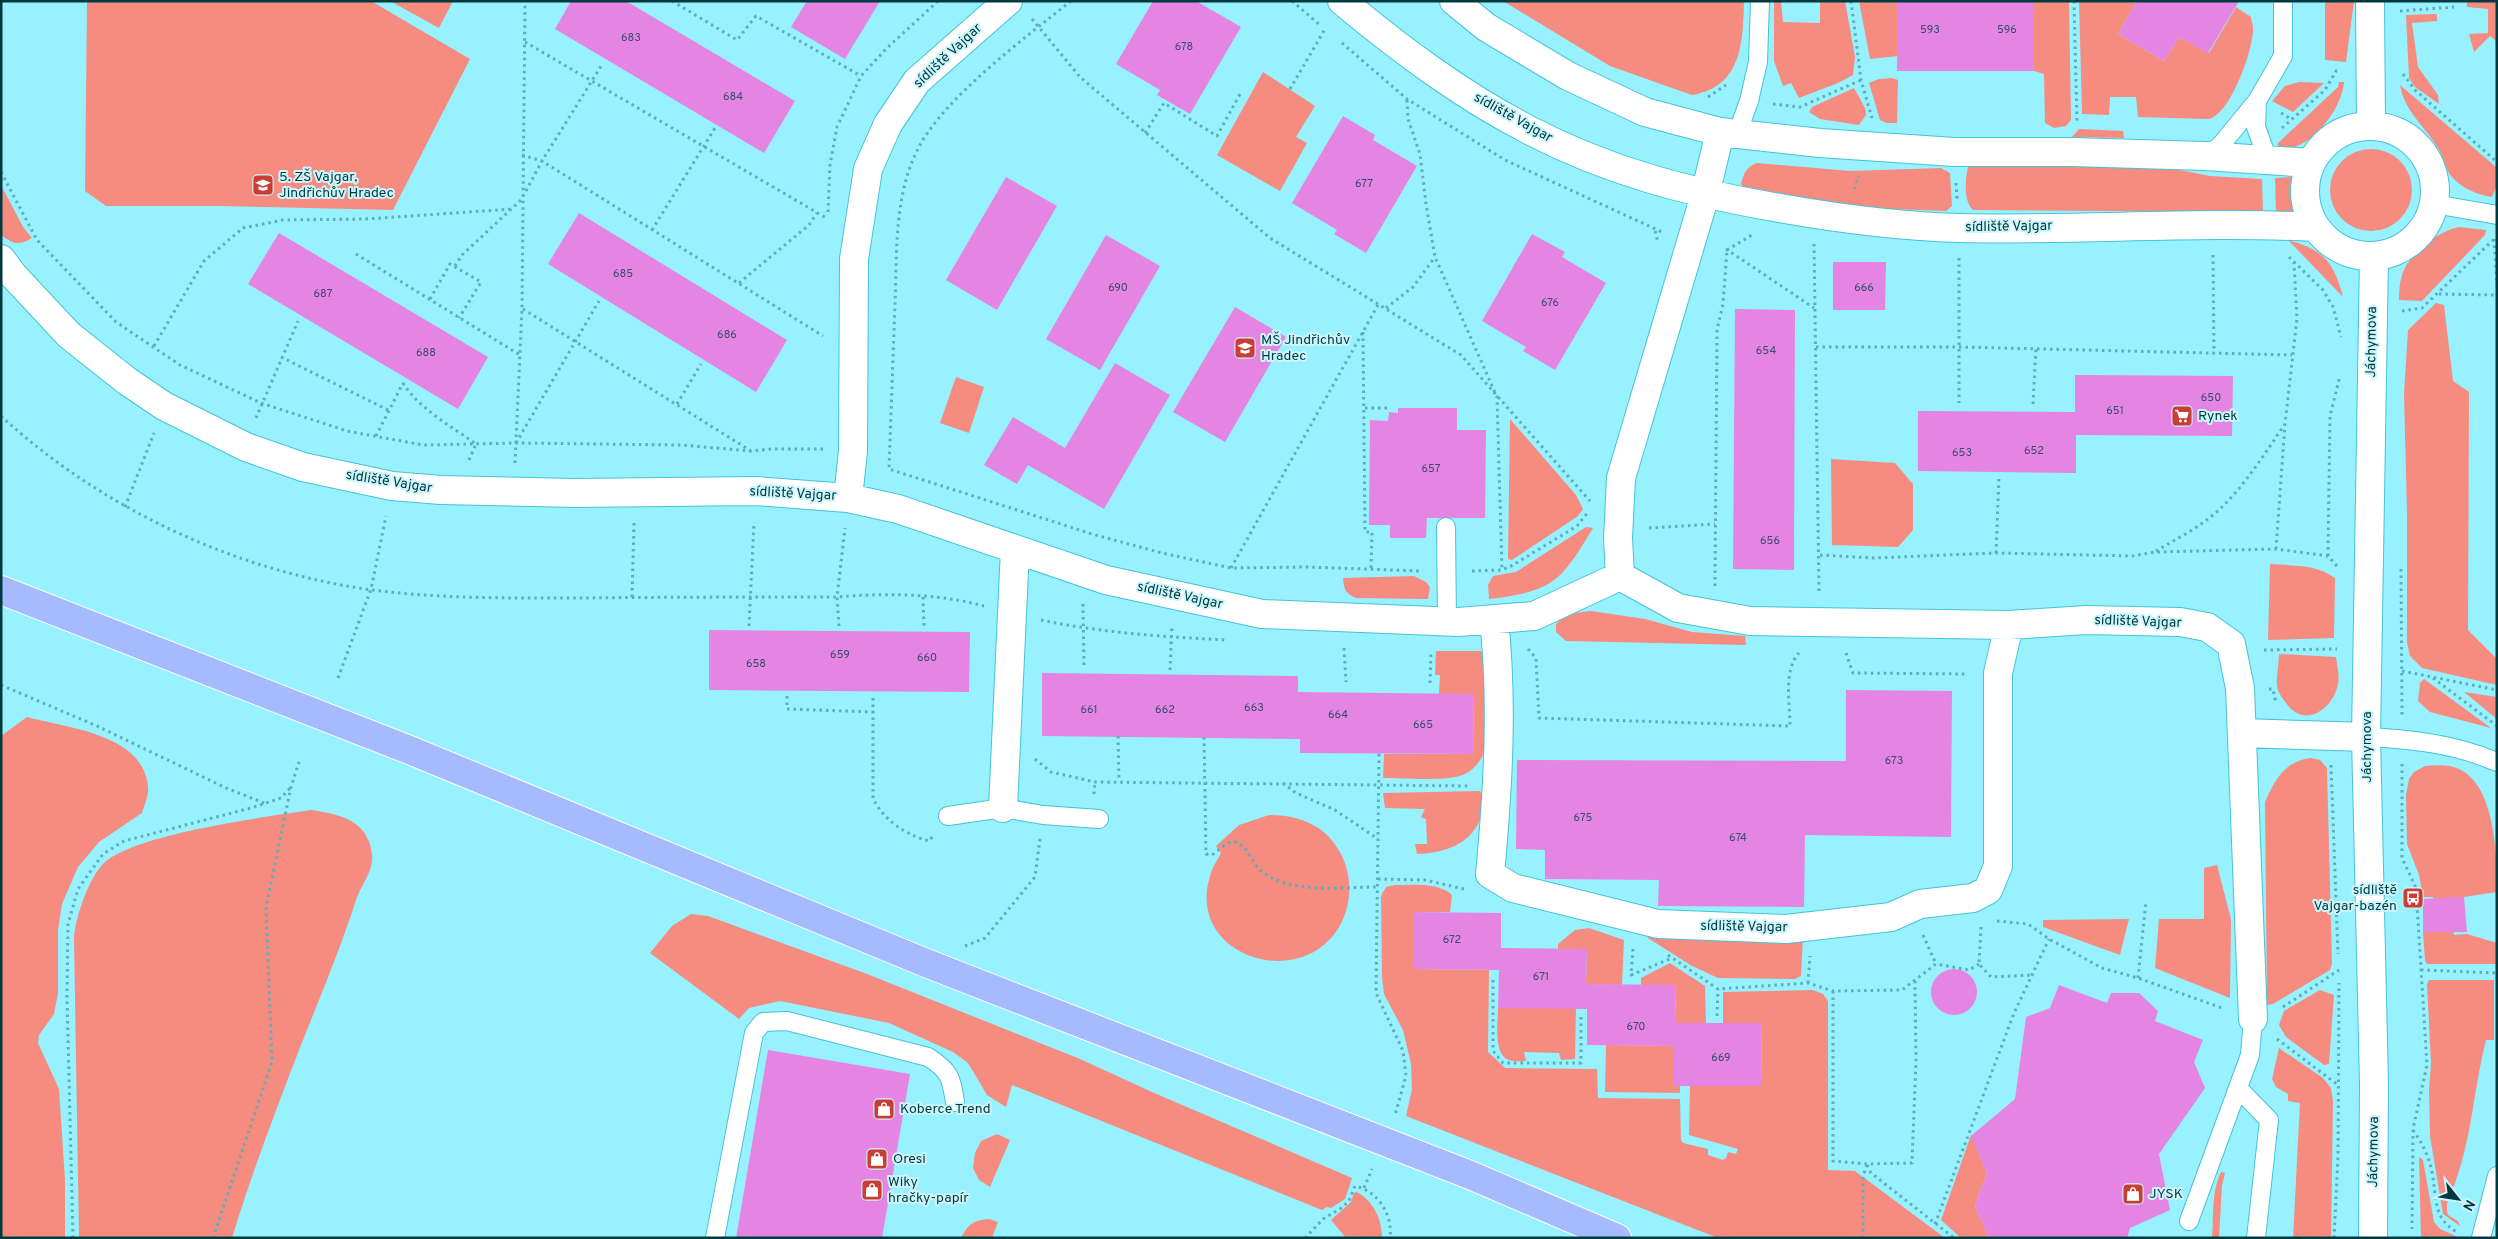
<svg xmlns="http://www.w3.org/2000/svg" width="2498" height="1239" font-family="Overpass,sans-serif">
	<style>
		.green { fill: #f68c80 }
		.building { fill: #e585e3 }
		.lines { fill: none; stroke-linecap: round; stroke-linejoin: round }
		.service-casing { stroke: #47c3d4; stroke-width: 20 }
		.minor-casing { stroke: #47c3d4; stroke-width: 30 }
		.primary-casing { stroke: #fff; stroke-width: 30 }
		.path { stroke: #5fadb8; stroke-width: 3; stroke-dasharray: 2.5 4; stroke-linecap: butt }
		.service { stroke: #fff; stroke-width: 18 }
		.minor { stroke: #fff; stroke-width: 28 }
		.primary { stroke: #a5bbfe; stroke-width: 28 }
		.labels { text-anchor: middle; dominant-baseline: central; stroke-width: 4; stroke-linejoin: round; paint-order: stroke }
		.number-label { font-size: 11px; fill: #394d6a }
		.street-label { font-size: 14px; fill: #003a41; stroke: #ccf6fc }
		.poi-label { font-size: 14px; fill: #003a41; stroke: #ccf6fc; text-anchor: start }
	</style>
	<rect width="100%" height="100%" fill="#97f1fe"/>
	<!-- green -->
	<path class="green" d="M87,1H371L470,59L393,210L220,206H106L85,191Z
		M390,1H453L439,28Z
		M1503,1H1744C1743,42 1742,87 1692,95L1610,66Z
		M1774,1H1781L1783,22L1820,23V1H1845L1855,57L1853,75L1838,83L1799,98L1791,83L1783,86L1774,61Z
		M1859,1H1898V56L1870,59Z
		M2034,1H2069L2071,120L2066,126L2054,128L2045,123L2044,74L2034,71Z
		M2079,1H2132L2136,3L2118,34L2164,61L2179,37L2209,53L2236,7L2251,17C2251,20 2253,24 2253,28C2254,49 2230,115 2209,119L2138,117L2136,97H2110L2109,115L2082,114Z
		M2325,1H2354L2346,62L2325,60Z
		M2467,1H2497V42L2490,36L2474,52L2469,34L2488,33V9L2467,7Z
		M2437,14V21L2412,23L2418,67L2438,95L2439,104L2415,87L2409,78L2406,15Z
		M1263,72L1315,106L1296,137L1307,143L1280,191L1217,155Z
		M1892,78L1898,80L1897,123H1887L1880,120L1869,83L1879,79Z
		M2299,82L2324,83L2293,112L2272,101L2285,86Z
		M2339,82H2344C2342,109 2311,150 2282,149L2277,144L2338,87Z
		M2400,85L2496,167L2497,185L2492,197C2478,195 2461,188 2451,176C2445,168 2443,156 2438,148C2425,126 2404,111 2400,85Z
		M1854,88L1865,108L1866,115L1859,125L1820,119L1809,112L1812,107Z
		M2079,129L2123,131L2124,138L2072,137Z
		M2330 190a41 41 0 1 1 82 0a41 41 0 1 1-82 0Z
		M1757,163L1850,171L1941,168L1950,173L1952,206L1946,211L1840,207L1745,191L1741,184C1744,173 1746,167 1757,163Z
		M1969,164L2169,168L2210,176L2262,179L2263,212L1973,210C1963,202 1965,175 1969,164Z
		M2292,177L2290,194L2293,212L2276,213L2275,178Z
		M1,185L23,227L32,238C19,246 13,244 1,235Z
		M2459,227L2486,230L2485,235L2422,301L2399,300C2399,289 2400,276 2406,266C2417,248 2439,231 2459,227Z
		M2288,240C2324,250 2334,262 2343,297Z
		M2436,303L2444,305L2453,381L2469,392L2468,630L2497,659V685L2422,668L2410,656L2407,642V513L2404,394L2408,330Z
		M956,377L984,387L969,433L940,423Z
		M1510,419L1576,495L1583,509L1578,516L1512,560L1508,559Z
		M1831,459L1895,463L1913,484V530L1898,547L1832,545Z
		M1586,527L1593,528C1560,583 1553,591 1489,599L1488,585L1493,576L1516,572Z
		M2270,564C2293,566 2316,564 2335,578L2334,638L2268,640Z
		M1414,576L1426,582L1430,587L1428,599L1356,598C1345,593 1344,589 1343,578Z
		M1591,611L1645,619L1692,632L1745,636L1746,645L1566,641L1556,632V624L1563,617L1574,613Z
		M1436,651H1481L1484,656L1485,751C1481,760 1474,770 1465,774C1450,782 1402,778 1383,778L1384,754H1473L1474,694H1439L1440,675H1435Z
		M2279,654L2336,657C2337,666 2340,675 2338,684C2333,710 2304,729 2286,703C2282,698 2278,692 2277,686C2276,676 2279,664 2279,654Z
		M2424,679L2491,728L2430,712L2418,701L2420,683Z
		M2464,692L2497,697V719Z
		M27,717C67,728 144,734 148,787C149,795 144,806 142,813L99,842L78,867L62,904L58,930V993L54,1014L39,1035L38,1043L59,1089L65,1180V1238H1V736Z
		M2311,758L2320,760L2327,768L2332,964L2330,970L2273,1004L2267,1005L2265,802C2275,779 2285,761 2311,758Z
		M2425,766C2436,765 2449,764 2459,769C2496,786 2497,858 2497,892L2464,897L2452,916L2454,935L2467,934L2497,943L2496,964H2427L2425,961L2423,932L2434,931L2433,897H2423L2419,875L2407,844L2406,795L2409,779L2414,772Z
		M1480,791C1486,801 1485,806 1481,817C1471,845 1444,853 1417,854L1415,844H1427L1426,819L1421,817L1425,809L1385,808L1383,793Z
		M311,810C339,814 368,820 372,854C374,871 361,885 356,900C340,950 320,997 301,1045C276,1109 252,1173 232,1238H79L74,938C75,918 89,878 103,864C132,834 266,817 311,810Z
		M1269,815C1300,815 1327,826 1341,854C1351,874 1352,896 1344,917C1311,997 1181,959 1211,873C1213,866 1218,859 1221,853L1216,846L1239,825Z
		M2217,865L2231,919L2230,998L2155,968L2159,919H2204V868Z
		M1395,885C1413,885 1439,882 1452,895L1450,912H1413V969L1489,970L1488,1052L1505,1068L1597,1069L1598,1098L1680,1099L1681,1140L1683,1143L1708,1149V1155L1723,1160L1726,1158L1728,1152L1736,1154L1738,1149L1689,1135L1690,1086H1761L1762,1024L1723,1023V992L1813,990L1823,994L1828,1001V1170L1855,1171L1945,1238H1718L1406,1116L1412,1089L1411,1064L1403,1030L1384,994L1382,977L1381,896L1386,887Z
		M691,914L708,916L867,974L1080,1059L1152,1092L1352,1178L1345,1199L1331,1208L1327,1207L1322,1210L1012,1085L1006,1107L987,1095L968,1063L953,1052L889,1023L780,1001L749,1008L739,1019L650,953L672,926Z
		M2129,919L2120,955L2043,927V920Z
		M1589,928L1624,940L1622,985L1586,984L1587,949H1558V944L1575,930Z
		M1644,932L1803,937L1801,976L1795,979L1718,978L1692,966L1648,938Z
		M1670,963L1705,986L1706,1023H1675L1676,985H1641V978Z
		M2429,980H2494V1040H2486C2474,1087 2472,1137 2455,1183C2451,1195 2444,1201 2448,1215L2458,1221L2460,1226L2443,1214L2430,1136L2429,1090L2431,1063L2427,984Z
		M2320,990L2334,995L2329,1064L2324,1065L2286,1037L2279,1025L2284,1011Z
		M1498,1008H1576L1575,1059L1561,1060L1559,1053L1524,1052L1526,1061C1521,1061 1514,1062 1509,1060C1493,1055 1498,1021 1498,1008Z
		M1606,1045L1674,1046V1085L1680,1086V1093L1605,1092Z
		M2279,1048L2323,1078L2331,1088L2333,1101L2331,1238H2293L2300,1103L2288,1101V1094L2276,1087L2272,1079Z
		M997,1134L1010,1140L990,1187L979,1180L973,1168L975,1153L981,1141Z
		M1971,1135L1987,1173L1975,1206L1989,1238H1961L1941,1220Z
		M2419,1157L2423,1160L2434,1222L2440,1229L2460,1238H2421Z
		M2221,1172L2225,1173L2222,1185L2219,1238H2212C2214,1216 2211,1193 2221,1172Z
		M1357,1192C1374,1202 1382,1219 1382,1238H1346L1331,1220L1351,1202L1354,1193Z
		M989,1219L998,1222L992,1238H961C968,1224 974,1220 989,1219Z"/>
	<!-- building -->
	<path class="building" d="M571,1H626L795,101L764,153L555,29Z
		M807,1H880L845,59L791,27Z
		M1153,1H1196L1241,27L1190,114L1157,95L1160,90L1116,64Z
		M1898,1H2034V71H1897Z
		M2137,1H2239L2208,53L2179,37L2164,61L2118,34Z
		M1343,116L1375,135L1373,140L1417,166L1366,253L1334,234L1337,230L1292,203Z
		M1006,177L1057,206L997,310L946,280Z
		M579,213L787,340L756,392L548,264Z
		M279,233L488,357L458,409L248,284Z
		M1532,234L1565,252L1562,257L1606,283L1555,370L1523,351L1526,347L1482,321Z
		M1106,235L1160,266L1100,370L1046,339Z
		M1833,262H1886L1885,310H1833Z
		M1235,307L1286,337L1225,442L1173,412Z
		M1735,309L1795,310L1794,570L1733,569Z
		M1115,363L1170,395L1104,509L1028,465L1017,484L984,465L1013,417L1065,448Z
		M2075,375L2233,376L2232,436L2076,435V473L1918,471V411L2075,412Z
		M1398,408H1457V430H1486L1485,518H1427L1426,538H1390V525H1369L1370,420L1388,421L1389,412L1398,413Z
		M709,630L970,632L969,692L709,690Z
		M1042,673L1298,676V692L1474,694L1473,754L1300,753V739L1042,736Z
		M1846,690L1952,691L1951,837L1805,835L1804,907L1658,906L1659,880L1545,879V850L1516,849L1517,760L1846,761Z
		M2464,897L2467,932H2423V899Z
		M1413,912L1501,913V948L1587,949L1586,984L1676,985L1675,1023H1762L1761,1086H1674V1046L1587,1045V1009L1498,1008L1499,970L1413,969Z
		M1931 992a23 23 0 1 1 46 0a23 23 0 1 1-46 0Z
		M2059,985L2107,1003L2111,993H2139L2158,1011L2155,1021L2203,1040L2194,1062L2205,1088L2159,1154L2170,1210L2130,1228L2127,1238H1989L1975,1206L1987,1173L1971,1136L2015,1099L2026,1017L2050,1008Z
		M768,1050L910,1074L882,1238H736Z"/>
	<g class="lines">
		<!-- service casing -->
		<g class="service-casing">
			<path id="service" d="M2257,101L2256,127L2268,160
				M1737,134L1749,101L1758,62L1760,1
				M2205,156L2220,146L2257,101L2283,56V1
				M2434,204L2497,215
				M1446,527L1447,622
				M2366,737C2411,739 2455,744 2497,762
				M948,816L1003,808L1043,815L1099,819
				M2238,1088L2269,1120L2256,1238
				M2189,1221L2250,1055L2253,1019
				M715,1238L754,1033L763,1022L787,1021L928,1057C950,1071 951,1077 955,1102
				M2481,1238L2497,1176"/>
		</g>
		<!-- minor casing -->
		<g class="minor-casing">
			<path id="minor" d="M1342,1C1400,49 1461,95 1529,130C1607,171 1688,192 1774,207C1835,218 1896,226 1959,228C2078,231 2196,221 2315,227
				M1454,1L1486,27L1568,76L1645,112L1720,132L1820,143L1954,152H2073L2205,156L2311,163
				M2370,1L2371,126
				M2305 191a65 65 0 1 1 130 0a65 65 0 1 1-130 0Z
				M1720,132L1705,195L1621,478L1618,538L1620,576L1678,608L1750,621L2009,625L2086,620L2180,622L2207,627L2231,644L2240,688L2253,1019
				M1,259L13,275L69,335L127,381L164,406L246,447L303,467L392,486L441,490L575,493L756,491L848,498L898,509L1106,580L1262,614L1458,622L1534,616L1620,576
				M848,498L853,451L854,259L868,169L888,124L917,81L1008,1
				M1494,619C1503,704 1498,789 1490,874L1513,888L1658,924L1786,929L1891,917L1920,904L1973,898L1988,890L1998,866V673L2009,625
				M2242,733L2366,737
				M1003,808L1015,549
				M2373,1238L2374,1084L2366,737L2374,257"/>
		</g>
		<!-- primary casing -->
		<g class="primary-casing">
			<path id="primary" d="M1,590L412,751L926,963L1470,1175L1617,1238"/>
		</g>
		<!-- path -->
		<path class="path" d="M672,1L737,40L756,16L861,76
			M1071,1C1026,37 945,97 919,147C894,193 897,252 895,303C893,358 891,414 889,469L1092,534L1162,553L1231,568L1308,567L1421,571
			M1292,1L1320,25
			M1851,1L1861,80L1872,118
			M2074,1L2077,123
			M2400,11L2454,7
			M1032,19L1080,77L1270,238L1461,355L1590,501
			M525,42L828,219
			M1342,43L1407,99L1505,160L1662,232
			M2403,74L2415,90L2497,162
			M1290,89L1325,29
			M1708,97L1726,85
			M1407,100L1408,119L1420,154L1426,204L1435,257L1497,397L1502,570
			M1773,104L1800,107L1861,80
			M2281,113L2291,119
			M2282,128L2325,90L2336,71H2340
			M1145,133L1164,103L1217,136L1240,94
			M522,155L542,161L823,336
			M1,172L37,240L116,322L180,365L261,403L347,431L423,445L516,443L681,445L751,451L771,449H824
			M1956,183L1957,199
			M1854,189L1859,176
			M828,212L830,165L837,127L861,76L886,49L938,1
			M652,230L715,128
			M1655,231L1658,242
			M2494,239L2497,285
			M1814,244L1819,593
			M1726,249L1814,308
			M1727,250L1752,235
			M356,254L520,355
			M2213,255L2214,352
			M2289,257L2323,290L2333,307L2341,337
			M1959,258V403
			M455,266L462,255L521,200L542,161L603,63
			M739,283L809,225L817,213
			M2439,294L2497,295
			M430,299L450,264L481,282L459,318
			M1386,308L1413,287L1435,257
			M523,309L751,451
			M2402,311L2422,308L2493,240
			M1363,332L1365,532H1372L1371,570
			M154,346L204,261L243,228L283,220L366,219L513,209
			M1816,347H1959L2292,355
			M281,357L390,411
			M403,383C419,409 451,426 476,444
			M677,404L701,364
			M2033,404L2036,348
			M1365,408H1387
			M1,416C102,509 236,571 372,590C443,599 513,598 584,598C668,597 753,597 837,597C886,593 936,593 984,606
			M256,418L298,321
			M376,436L403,383
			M516,443L599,301
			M469,460L476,444
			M515,463L522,309L525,1
			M125,507L154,433
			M1649,528L1715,524
			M2276,549L2285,424L2297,318L2294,263
			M2156,551C2178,538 2202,526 2221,508C2246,484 2265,453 2285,424
			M1996,553L1999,477
			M1820,555L1873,558L1996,553L2132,556L2155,552L2276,549L2328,556L2337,566
			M2328,556L2330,416L2340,376
			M1231,568L1379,303
			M2401,569L2402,715
			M1472,571L1502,570L1513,565L1577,526L1589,511
			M1715,586L1717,330L1723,304L1727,250
			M632,597L634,523
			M923,597L924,626
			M1083,604L1084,666
			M1041,620C1103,633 1165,637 1228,640
			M749,626L754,522
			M839,626L837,597L845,528
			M1344,648L1346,682
			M1528,649L1536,658L1539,718L1790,726C1790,703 1783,671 1799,653
			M2264,650L2337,649
			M1846,653L1853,673L1968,674
			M1170,670L1172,626
			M2402,671L2497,690
			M338,678L371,589L386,516
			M2433,678L2497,726
			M1430,683L1431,652
			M1,685L97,726L226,788L264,803
			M2269,689H2273L2276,703
			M787,696V709L874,712
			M873,698V798C883,820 906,835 929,841L934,835
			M1118,736L1119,781
			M1204,737L1206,854L1212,855C1218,851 1228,840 1235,842C1248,845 1251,862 1260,870C1290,895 1339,887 1376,887
			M1379,754L1376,993L1403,1051L1406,1076L1395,1115
			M1035,759L1051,772L1095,782L1468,786
			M2402,764V858L2416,888L2427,1065L2413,1129L2412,1229
			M2331,765L2338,954
			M1283,783L1296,793L1335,810L1378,839
			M1094,794L1095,782
			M1378,879L1425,880L1464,889
			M1997,921L2028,924L2049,939L2102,968L2138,978L2222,1008
			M1981,927L1979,964L1991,977L2034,975
			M1923,935L1936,964
			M965,946L985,938L1035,877L1040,839
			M1633,949L1631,975L1672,958
			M1668,955L1718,989L1808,983L1833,991L1902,990L1936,964L1969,970L1979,964
			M2421,970L2497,973
			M2138,978L2146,901
			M1493,980V1051L1503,1063H1581V1015
			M1808,983L1810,956
			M1833,991V1161L1867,1164L1912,1163L1916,1060L1915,981
			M2283,1007L2339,970
			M1717,1016L1718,989
			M2277,1039L2338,1085
			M2413,1130C2422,1143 2429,1156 2432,1172C2437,1197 2432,1218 2457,1232
			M1867,1165L1871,1173L1954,1238
			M1364,1188L1372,1169
			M1935,1224L2014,1013L2049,939
			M73,1238L67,997L68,924L78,889L103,854L124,841L251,808L281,798L291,787
			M213,1238L272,1062L266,907L291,787L299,762
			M1305,1238L1323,1219L1340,1209L1349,1201L1355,1186C1378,1191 1393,1215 1390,1238
			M1863,1238V1176L1867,1165
			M2334,1238L2338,1156L2339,983"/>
		<!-- service -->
		<use href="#service" class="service"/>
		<!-- minor -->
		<use href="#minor" class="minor"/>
		<!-- primary -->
		<use href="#primary" class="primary"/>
	</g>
	<!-- icons -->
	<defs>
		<g id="school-square" transform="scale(1.125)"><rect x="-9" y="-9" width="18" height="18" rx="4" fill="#ca3c34" stroke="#ccf6fc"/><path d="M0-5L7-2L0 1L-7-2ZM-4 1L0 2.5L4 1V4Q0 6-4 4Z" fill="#fff"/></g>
		<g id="supermarket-square" transform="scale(1.125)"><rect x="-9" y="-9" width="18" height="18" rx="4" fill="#ca3c34" stroke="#ccf6fc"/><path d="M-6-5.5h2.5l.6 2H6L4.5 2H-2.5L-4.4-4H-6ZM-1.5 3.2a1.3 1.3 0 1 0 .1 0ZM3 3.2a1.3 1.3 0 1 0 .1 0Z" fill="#fff"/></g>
		<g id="bus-square" transform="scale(1.125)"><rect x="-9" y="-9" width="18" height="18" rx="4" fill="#ca3c34" stroke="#ccf6fc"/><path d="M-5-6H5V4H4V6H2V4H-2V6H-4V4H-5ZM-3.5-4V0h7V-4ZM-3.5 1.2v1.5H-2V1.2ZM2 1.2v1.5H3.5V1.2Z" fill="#fff"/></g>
		<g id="shop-square" transform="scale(1.125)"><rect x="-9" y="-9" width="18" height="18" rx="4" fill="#ca3c34" stroke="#ccf6fc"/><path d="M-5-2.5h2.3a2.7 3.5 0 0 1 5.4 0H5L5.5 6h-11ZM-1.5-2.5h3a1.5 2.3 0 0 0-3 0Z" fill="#fff"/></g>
	</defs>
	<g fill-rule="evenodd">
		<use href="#school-square" x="263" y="185"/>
		<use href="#school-square" x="1245" y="348"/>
		<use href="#supermarket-square" x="2182" y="416"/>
		<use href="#bus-square" x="2413" y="898"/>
		<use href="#shop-square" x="884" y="1109"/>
		<use href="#shop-square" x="877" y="1159"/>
		<use href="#shop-square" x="872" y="1190"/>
		<use href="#shop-square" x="2133" y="1194"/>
	</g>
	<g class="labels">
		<!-- number labels -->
		<g class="number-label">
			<text x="1930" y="30">593</text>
			<text x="2007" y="30">596</text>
			<text x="631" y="38">683</text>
			<text x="1184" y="47">678</text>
			<text x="733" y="97">684</text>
			<text x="1364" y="184">677</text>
			<text x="623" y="274">685</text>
			<text x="1118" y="288">690</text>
			<text x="1864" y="288">666</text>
			<text x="323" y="294">687</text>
			<text x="1550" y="303">676</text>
			<text x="727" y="335">686</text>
			<text x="1766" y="351">654</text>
			<text x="426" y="353">688</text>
			<text x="2211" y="398">650</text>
			<text x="2115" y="411">651</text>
			<text x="2034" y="451">652</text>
			<text x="1962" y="453">653</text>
			<text x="1431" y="469">657</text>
			<text x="1770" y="541">656</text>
			<text x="840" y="655">659</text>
			<text x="927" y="658">660</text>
			<text x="756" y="664">658</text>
			<text x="1254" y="708">663</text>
			<text x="1089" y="710">661</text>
			<text x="1165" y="710">662</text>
			<text x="1338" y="715">664</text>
			<text x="1423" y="725">665</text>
			<text x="1894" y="761">673</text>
			<text x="1583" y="818">675</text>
			<text x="1738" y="838">674</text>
			<text x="1452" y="940">672</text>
			<text x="1541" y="977">671</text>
			<text x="1636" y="1027">670</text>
			<text x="1721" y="1058">669</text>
		</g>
		<!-- street labels -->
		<g class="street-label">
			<text transform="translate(948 56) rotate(-43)">sídliště Vajgar</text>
			<text transform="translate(1513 118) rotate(29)">sídliště Vajgar</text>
			<text transform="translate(2009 227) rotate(-1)">sídliště Vajgar</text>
			<text transform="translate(2372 342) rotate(-89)">Jáchymova</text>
			<text transform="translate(389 482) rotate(9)">sídliště Vajgar</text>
			<text transform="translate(793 494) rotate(3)">sídliště Vajgar</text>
			<text transform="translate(1180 596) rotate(12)">sídliště Vajgar</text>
			<text transform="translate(2138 622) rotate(2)">sídliště Vajgar</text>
			<text transform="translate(2367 747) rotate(-90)">Jáchymova</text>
			<text transform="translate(1744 927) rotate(1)">sídliště Vajgar</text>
			<text transform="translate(2374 1152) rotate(-89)">Jáchymova</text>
		</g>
		<!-- poi labels -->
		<g class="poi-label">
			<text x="279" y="177">5. ZŠ Vajgar,<tspan x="279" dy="16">Jindřichův Hradec</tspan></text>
			<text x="1261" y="340">MŠ Jindřichův<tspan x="1261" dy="16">Hradec</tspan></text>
			<text x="2198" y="416">Rynek</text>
			<text x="2397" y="890" text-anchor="end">sídliště<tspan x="2397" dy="16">Vajgar-bazén</tspan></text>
			<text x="900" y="1109">Koberce Trend</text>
			<text x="893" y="1159">Oresi</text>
			<text x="888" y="1182">Wiky<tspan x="888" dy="16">hračky-papír</tspan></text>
			<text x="2149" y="1194">JYSK</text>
		</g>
	</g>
	<!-- border -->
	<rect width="2498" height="1239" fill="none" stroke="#003a41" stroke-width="5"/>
	<!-- north arrow -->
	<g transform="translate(2458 1199) rotate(120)" stroke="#ccf6fc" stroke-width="4" paint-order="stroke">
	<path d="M0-4L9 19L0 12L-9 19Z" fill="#003a41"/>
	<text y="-8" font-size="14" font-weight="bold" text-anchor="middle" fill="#003a41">N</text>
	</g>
</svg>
